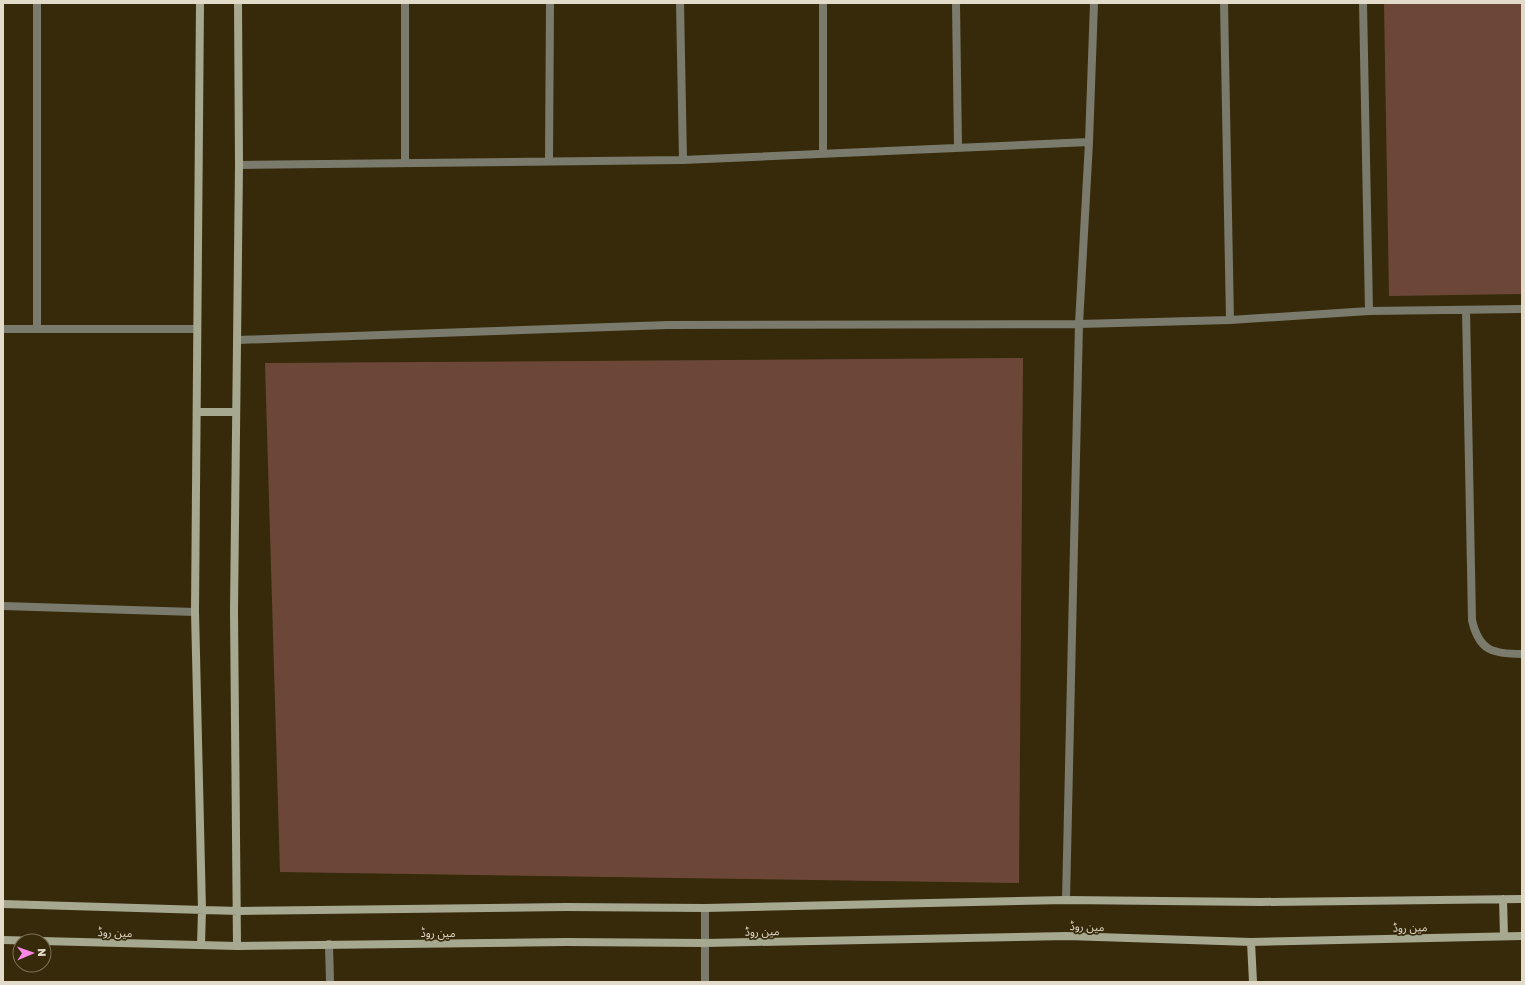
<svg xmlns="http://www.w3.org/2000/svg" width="1525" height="985" font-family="'Golos Text','Noto Sans Arabic',sans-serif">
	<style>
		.green { fill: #6c4738 }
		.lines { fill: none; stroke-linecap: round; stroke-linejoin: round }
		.street { stroke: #7a7b6c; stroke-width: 8 }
		.secondary { stroke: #a6a890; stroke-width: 8 }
		.labels { text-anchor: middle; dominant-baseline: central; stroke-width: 3.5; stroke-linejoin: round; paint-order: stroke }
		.street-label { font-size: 11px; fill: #e3dbca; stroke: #372a0b }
	</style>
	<rect width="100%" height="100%" fill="#372a0b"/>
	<!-- green -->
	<path class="green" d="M1384,3H1522V294L1389,296Z
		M1023,358L1019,883L280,872L265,363Z"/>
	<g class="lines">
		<!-- street -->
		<path class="street" d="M37,3V328
			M405,3V163
			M680,3L683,160
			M956,3L958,148
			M1224,3L1230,320
			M1363,3L1369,311
			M823,153V3
			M549,160L550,3
			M239,165L683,160L1089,142
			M1466,310L1472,620C1479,651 1493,654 1522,654
			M3,329H196
			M238,340L668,325L1079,324L1230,320L1369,311L1522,309
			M3,606L195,612
			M1066,900L1079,324L1089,142L1094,3
			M705,908V982
			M329,944L330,982"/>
		<!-- secondary -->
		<path class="secondary" d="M200,3L195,612L202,910L201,945
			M198,412H236
			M1503,899L1504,936
			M3,904L238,911L566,907L705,908L1066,900L1261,902L1522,899
			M3,940L237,946L566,942L705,943L1067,936L1251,942L1522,936
			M1251,942L1253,982
			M237,946L234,611L239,165L238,3"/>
	</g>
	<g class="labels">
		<!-- street labels -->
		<g class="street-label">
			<text transform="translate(1087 926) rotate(2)">مین روڈ</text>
			<text transform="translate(1410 927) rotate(-1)">مین روڈ</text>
			<text transform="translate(762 931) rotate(-1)">مین روڈ</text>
			<text transform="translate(115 932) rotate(2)">مین روڈ</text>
			<text x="438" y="932">مین روڈ</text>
		</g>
	</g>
	<!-- border -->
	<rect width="1525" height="985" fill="none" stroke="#e3dbca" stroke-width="8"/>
	<!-- north arrow -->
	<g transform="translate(32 953) rotate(88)"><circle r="19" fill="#372a0b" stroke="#7c7157"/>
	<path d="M0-3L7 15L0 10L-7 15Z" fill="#fb87e6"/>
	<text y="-6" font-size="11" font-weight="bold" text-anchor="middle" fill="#e3dbca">N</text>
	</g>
</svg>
